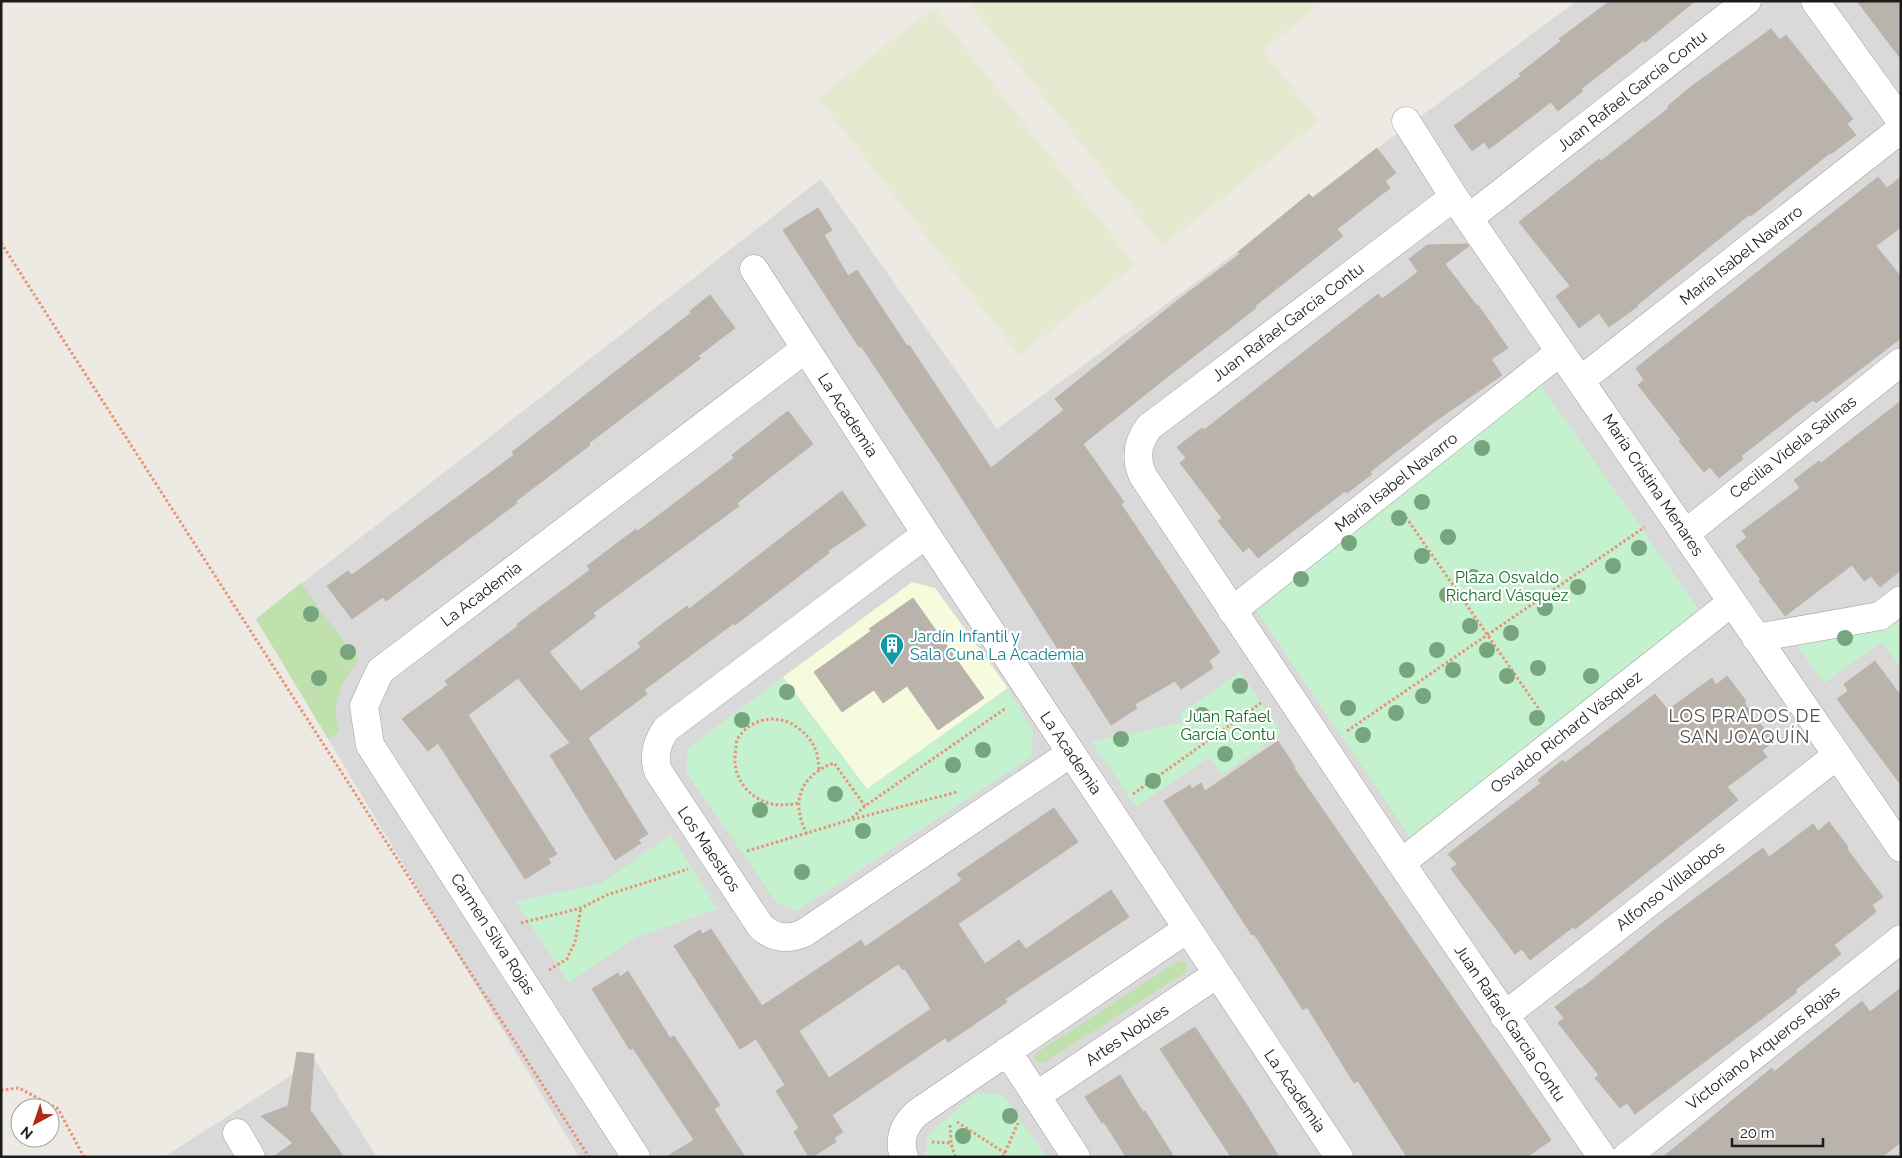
<svg xmlns="http://www.w3.org/2000/svg" width="1902" height="1158" font-family="Raleway,sans-serif">
	<style>
		.residential { fill: #dad9d9 }
		.education { fill: #f7fbdd }
		.farmland { fill: #e4e9d0 }
		.grass { fill: #c0e1ae }
		.park { fill: #c4f2ce }
		.building { fill: #b9b3ac; stroke: #bcb3a7; fill-rule: evenodd }
		.lines { fill: none; stroke-linecap: round; stroke-linejoin: round }
		.minor-casing { stroke: #a0a0a0; stroke-width: 29 }
		.path { stroke: #ea9277; stroke-width: 3; stroke-dasharray: 2.5 2.5; stroke-linecap: butt }
		.minor { stroke: #fff; stroke-width: 28 }
		.tree { fill: #77a57d }
		.labels { text-anchor: middle; dominant-baseline: central; stroke-width: 4.5; stroke-linejoin: round; paint-order: stroke }
		.street-label { font-size: 16px; fill: #1c1c1c; stroke: #fff }
		.park-label { font-size: 16px; fill: #176d2a; stroke: #fff }
		.culture-label { font-size: 16px; fill: #0d838f; stroke: #fff; text-anchor: start }
		.neighbourhood-label { font-size: 18px; letter-spacing: 1px; fill: #4f4f4f; stroke: #fff }
	</style>
	<rect width="100%" height="100%" fill="#eceae3"/>
	<!-- residential -->
	<path class="residential" d="M1577,1H1901V1157H579L256,619L821,179L997,429Z
		M315,1060L377,1157H164Z"/>
	<!-- education -->
	<path class="education" d="M912,582L935,588L1008,688L867,789L783,677Z"/>
	<!-- farmland -->
	<path class="farmland" d="M968,1H1310L1315,8L1263,50L1319,121L1162,246Z
		M934,8L1135,265L1019,355L818,98Z"/>
	<!-- grass -->
	<path class="grass" d="M301,583L358,661C340,685 331,700 339,731L329,740L256,619Z
		M1182,961L1187,963V968L1183,974L1045,1062L1040,1063L1035,1061V1055L1038,1052L1177,962Z"/>
	<!-- park -->
	<path class="park" d="M1540,384L1701,613L1410,837L1254,607Z
		M1901,613V667L1882,642L1824,683L1797,645L1886,623Z
		M1240,672L1282,733L1222,775L1209,757L1136,807L1092,742L1184,722L1179,714Z
		M783,677L867,789L1008,688L1033,731L1031,757L797,911L776,902L686,771L688,748Z
		M671,835L717,909L635,938L569,983L516,902L601,883Z
		M976,1093L1002,1095L1047,1157H927L925,1155L928,1135Z"/>
	<!-- building -->
	<path class="building" d="M1610,1H1695L1645,42L1644,40L1581,89L1583,91L1558,111L1551,102L1489,149L1484,142L1472,151L1454,126L1521,76L1519,74L1561,41L1559,39Z
		M1857,1H1901V59Z
		M1771,29L1780,40L1786,35L1853,119L1847,124L1856,135L1831,154L1830,153L1751,216L1750,214L1637,305L1638,306L1609,327L1599,313L1579,328L1556,296L1570,286L1519,222L1599,159L1601,161L1669,108L1668,106L1692,86Z
		M1377,148L1396,173L1385,181L1390,188L1337,229L1343,236L1255,306L1256,308L1171,374L1083,444L1124,502L1121,504L1220,652L1209,661L1213,668L1181,689L1175,681L1135,704L1137,708L1111,725L1061,647L1058,649L1037,616L940,464L861,346L859,347L783,230L818,208L832,230L824,235L848,276L857,270L907,346L909,345L991,468L1064,410L1055,399L1178,300L1240,254L1238,252L1309,194L1313,198Z
		M1878,177L1887,188L1901,177V227L1876,246L1901,277V338L1816,403L1813,400L1741,456L1743,459L1719,478L1710,467L1704,472L1679,441L1681,440L1638,385L1644,380L1636,368Z
		M1467,244L1469,246L1445,264L1477,306L1478,305L1508,348L1491,359L1502,375L1434,422L1370,472L1372,474L1347,493L1345,491L1258,558L1249,547L1243,552L1218,521L1222,518L1180,463L1186,458L1177,447L1202,428L1204,430L1378,294L1382,299L1418,272L1409,259L1427,245Z
		M710,295L735,328L698,356L701,358L589,443L590,445L516,501L517,503L386,601L383,597L352,619L327,586L348,571L352,575L514,455L512,452L691,313L690,311Z
		M1901,401V570L1880,587L1871,576L1864,581L1852,565L1785,616L1759,581L1761,580L1736,546L1747,537L1742,531L1800,488L1794,480L1819,461L1821,463Z
		M788,411L813,444L737,503L739,506L593,613L596,616L549,652L581,691L641,647L638,643L657,628L687,606L689,609L842,491L866,525L828,551L829,553L735,625L734,623L644,690L647,694L588,738L648,834L638,840L641,843L615,860L550,755L570,743L518,678L468,715L557,854L548,859L551,863L525,879L438,743L428,751L402,719L448,685L445,681L518,626L517,624L590,570L587,566L636,529L638,531L734,458L732,455Z
		M913,598L984,698L938,730L907,686L883,703L874,690L842,712L814,672L871,631L869,629Z
		M1875,661L1901,696V785L1837,699L1848,691L1844,684Z
		M1727,676L1746,701L1744,703L1774,742L1762,750L1767,757L1727,787L1738,800L1575,929L1573,927L1530,960L1522,949L1515,954L1451,869L1457,864L1448,854L1541,783L1538,780L1563,760L1565,763L1655,694L1668,710L1712,678L1716,685Z
		M1278,741L1295,767L1294,768L1551,1140L1527,1157H1407L1358,1081L1354,1083L1307,1007L1303,1010L1254,934L1252,935L1164,801L1190,785L1192,789L1201,783L1205,791Z
		M1054,808L1078,842L958,924L985,964L1019,940L1026,949L1111,890L1129,917L1005,999L1007,1002L948,1042L945,1038L832,1115L843,1132L834,1138L836,1142L812,1157H809L794,1132L799,1128L776,1091L785,1085L756,1039L740,1049L674,946L700,930L703,934L711,929L762,1006L861,940L865,947L962,880L957,874ZM898,964L903,970L905,969L931,1009L829,1078L799,1031Z
		M1829,822L1848,847L1847,849L1883,897L1872,905L1876,912L1834,945L1841,954L1795,990L1797,992L1772,1011L1635,1114L1627,1103L1620,1108L1595,1078L1599,1075L1558,1023L1564,1018L1555,1007L1580,988L1581,989L1666,920L1763,848L1769,857L1813,824L1818,831Z
		M628,971L670,1038L674,1036L720,1105L714,1109L745,1157H666L694,1140L633,1048L630,1050L592,989L618,973L620,977Z
		M1901,988V1142L1882,1157H1663L1772,1068L1774,1072L1862,1001L1870,1012Z
		M1195,1027L1248,1107L1279,1157H1231L1160,1049Z
		M297,1052L314,1054L310,1110L344,1157H273L293,1143L261,1116L288,1106Z
		M1120,1075L1143,1112L1145,1111L1174,1157H1126L1104,1122L1102,1123L1085,1097Z"/>
	<g class="lines">
		<!-- minor casing -->
		<g class="minor-casing">
			<path id="minor" d="M1815,1L1901,121
				M1406,121L1454,197L1901,848
				M1454,197L1149,427C1137,443 1135,458 1143,476L1401,863L1602,1157
				M1469,218L1747,1
				M754,269L926,534L1339,1157
				M1581,380L1901,129
				M1686,533L1901,362
				M926,534L666,729C657,743 653,755 658,771L761,927C775,939 788,940 804,933L1071,753
				M1232,611L1560,352
				M1756,638L1880,616L1901,600
				M1401,863L1732,602
				M1504,1016L1836,756
				M1007,1051L1076,1157
				M1036,1096L1217,974
				M237,1133L251,1157
				M636,1157L370,745L364,706L380,671L805,349
				M904,1157C898,1139 904,1125 917,1113L1187,929
				M1626,1157L1901,939"/>
		</g>
		<!-- path -->
		<path class="path" d="M1,243L589,1157
			M1403,513L1543,715
			M1347,731L1645,527
			M1133,794L1261,703
			M798,803C788,805 778,806 768,803C744,795 731,773 736,749C736,746 736,741 738,738C752,717 779,713 798,728C814,740 818,751 819,770
			M852,818L865,806L1006,708
			M807,834C790,803 800,775 834,763L865,806
			M747,851L850,820L957,792
			M521,923L581,908L607,895L688,869
			M549,970L567,959L575,942L581,908
			M1,1090L19,1088L58,1109L84,1157
			M957,1122L1005,1153
			M950,1125L951,1143L955,1157
			M932,1142L951,1143
			M1003,1157L1018,1123"/>
		<!-- minor -->
		<use href="#minor" class="minor"/>
	</g>
	<!-- trees -->
	<g class="tree">
		<circle cx="1482" cy="448" r="8"/>
		<circle cx="1422" cy="502" r="8"/>
		<circle cx="1399" cy="518" r="8"/>
		<circle cx="1448" cy="537" r="8"/>
		<circle cx="1349" cy="543" r="8"/>
		<circle cx="1639" cy="548" r="8"/>
		<circle cx="1422" cy="556" r="8"/>
		<circle cx="1613" cy="566" r="8"/>
		<circle cx="1473" cy="577" r="8"/>
		<circle cx="1301" cy="579" r="8"/>
		<circle cx="1578" cy="587" r="8"/>
		<circle cx="1447" cy="595" r="8"/>
		<circle cx="1545" cy="608" r="8"/>
		<circle cx="311" cy="614" r="8"/>
		<circle cx="1470" cy="626" r="8"/>
		<circle cx="1511" cy="633" r="8"/>
		<circle cx="1845" cy="638" r="8"/>
		<circle cx="1437" cy="650" r="8"/>
		<circle cx="1487" cy="650" r="8"/>
		<circle cx="348" cy="652" r="8"/>
		<circle cx="1538" cy="668" r="8"/>
		<circle cx="1407" cy="670" r="8"/>
		<circle cx="1453" cy="670" r="8"/>
		<circle cx="1507" cy="676" r="8"/>
		<circle cx="1591" cy="676" r="8"/>
		<circle cx="319" cy="678" r="8"/>
		<circle cx="1240" cy="686" r="8"/>
		<circle cx="787" cy="692" r="8"/>
		<circle cx="1423" cy="696" r="8"/>
		<circle cx="1348" cy="708" r="8"/>
		<circle cx="1396" cy="713" r="8"/>
		<circle cx="1202" cy="715" r="8"/>
		<circle cx="1537" cy="718" r="8"/>
		<circle cx="742" cy="720" r="8"/>
		<circle cx="1363" cy="735" r="8"/>
		<circle cx="1121" cy="739" r="8"/>
		<circle cx="983" cy="750" r="8"/>
		<circle cx="1225" cy="754" r="8"/>
		<circle cx="953" cy="765" r="8"/>
		<circle cx="1153" cy="781" r="8"/>
		<circle cx="835" cy="794" r="8"/>
		<circle cx="760" cy="810" r="8"/>
		<circle cx="863" cy="831" r="8"/>
		<circle cx="802" cy="872" r="8"/>
		<circle cx="1010" cy="1116" r="8"/>
		<circle cx="963" cy="1136" r="8"/>
	</g>
	<!-- icons -->
	<defs>
		<g id="building-pin" transform="scale(1.25)"><path d="M0 17L-7.5 6A9.5 9.5 0 1 1 7.5 6Z" fill="#0f9aa8" stroke="#fff"/><path d="M-4-6H4V6H1V3H-1V6H-4ZM-2.5-4.3h1.7v1.8h-1.7ZM.8-4.3h1.7v1.8H.8ZM-2.5-1h1.7V.8h-1.7ZM.8-1h1.7V.8H.8Z" fill="#fff"/></g>
	</defs>
	<g fill-rule="evenodd">
		<use href="#building-pin" x="892" y="645"/>
	</g>
	<g class="labels">
		<!-- street labels -->
		<g class="street-label">
			<text transform="translate(1632 91) rotate(-38)">Juan Rafael García Contu</text>
			<text transform="translate(1741 255) rotate(-38)">María Isabel Navarro</text>
			<text transform="translate(1288 322) rotate(-37)">Juan Rafael García Contu</text>
			<text transform="translate(848 415) rotate(57)">La Academia</text>
			<text transform="translate(1793 447) rotate(-38)">Cecilia Videla Salinas</text>
			<text transform="translate(1396 482) rotate(-38)">María Isabel Navarro</text>
			<text transform="translate(1653 485) rotate(56)">María Cristina Menares</text>
			<text transform="translate(481 594) rotate(-37)">La Academia</text>
			<text transform="translate(1566 732) rotate(-38)">Osvaldo Richard Vásquez</text>
			<text transform="translate(1071 753) rotate(56)">La Academia</text>
			<text transform="translate(709 849) rotate(56)">Los Maestros</text>
			<text transform="translate(1670 886) rotate(-38)">Alfonso Villalobos</text>
			<text transform="translate(493 934) rotate(57)">Carmen Silva Rojas</text>
			<text transform="translate(1510 1023) rotate(56)">Juan Rafael García Contu</text>
			<text transform="translate(1127 1035) rotate(-34)">Artes Nobles</text>
			<text transform="translate(1763 1048) rotate(-38)">Victoriano Arqueros Rojas</text>
			<text transform="translate(1295 1091) rotate(56)">La Academia</text>
		</g>
		<!-- park labels -->
		<g class="park-label">
			<text x="1507" y="577">Plaza Osvaldo<tspan x="1507" dy="18">Richard Vásquez</tspan></text>
			<text x="1228" y="716">Juan Rafael<tspan x="1228" dy="18">García Contu</tspan></text>
		</g>
		<!-- culture labels -->
		<g class="culture-label">
			<text x="910" y="636">Jardín Infantil y<tspan x="910" dy="18">Sala Cuna La Academia</tspan></text>
		</g>
		<!-- neighbourhood labels -->
		<g class="neighbourhood-label">
			<text x="1745" y="715">LOS PRADOS DE<tspan x="1745" dy="21">SAN JOAQUÍN</tspan></text>
		</g>
	</g>
	<!-- border -->
	<rect width="1902" height="1158" fill="none" stroke="#1c1c1c" stroke-width="5"/>
	<!-- north arrow -->
	<g transform="translate(35 1123) rotate(220)"><circle r="24" fill="#ffffff" stroke="#a4a4a4"/>
	<path d="M0-4L9 19L0 12L-9 19Z" fill="#b22b16"/>
	<text y="-8" font-size="14" font-weight="bold" text-anchor="middle" fill="#1c1c1c">N</text>
	</g>
	<!-- scale -->
	<path d="M1732 1138v8h91v-8" fill="none" stroke="#1c1c1c" stroke-width="2.5"/>
	<text x="1740" y="1138" font-size="15" fill="#1c1c1c" stroke="#ffffff" stroke-width="4" paint-order="stroke">20 m</text>
</svg>
